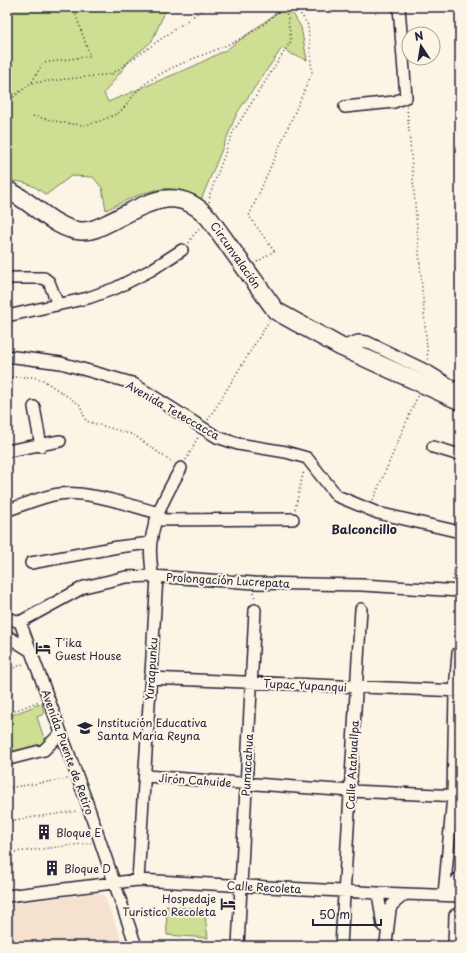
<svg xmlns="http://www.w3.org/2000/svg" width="467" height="953" font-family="'Playpen Sans',sans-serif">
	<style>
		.built { fill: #f5e1ce }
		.green { fill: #cede92; stroke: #788066 }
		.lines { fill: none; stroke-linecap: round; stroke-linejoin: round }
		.minor-casing { stroke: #22223b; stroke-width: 14 }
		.highway-casing { stroke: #22223b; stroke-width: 20 }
		.path { stroke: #22223b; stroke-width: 1.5; stroke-dasharray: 1 3; stroke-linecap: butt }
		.minor { stroke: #fcf5e5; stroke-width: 11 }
		.highway { stroke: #fcf5e5; stroke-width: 17 }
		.labels { text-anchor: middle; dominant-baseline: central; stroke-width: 4; stroke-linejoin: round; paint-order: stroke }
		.street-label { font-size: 11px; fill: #22223b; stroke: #fcf5e5 }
		.poi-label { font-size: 11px; fill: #22223b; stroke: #fcf5e5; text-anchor: start }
		.neighbourhood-label { font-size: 12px; font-weight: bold; fill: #22223b; stroke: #fcf5e5 }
	</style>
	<rect width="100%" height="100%" fill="#fcf5e5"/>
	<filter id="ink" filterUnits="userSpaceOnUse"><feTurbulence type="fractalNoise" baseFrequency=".025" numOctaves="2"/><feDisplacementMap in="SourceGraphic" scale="8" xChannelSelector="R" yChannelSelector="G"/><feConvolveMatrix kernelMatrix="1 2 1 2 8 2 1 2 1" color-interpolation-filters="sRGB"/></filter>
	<g filter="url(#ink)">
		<!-- built -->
		<path class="built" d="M98,893L104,895L124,946H7V904Z"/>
		<!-- green -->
		<path class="green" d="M7,7H167L152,41L131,59L104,93L108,102L194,66L226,50L285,7H289L301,27L307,60L291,54L282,48L237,113L201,200C189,195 174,187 162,189C143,191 123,202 106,210L102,188L93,177L71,176L46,195C33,184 24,181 7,181Z
			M42,703L44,714L37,717L44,738H49L50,742L14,751L7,729V717Z
			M166,906L204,909L208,938L167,935Z"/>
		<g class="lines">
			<!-- minor casing -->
			<g class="minor-casing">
				<path id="minor" d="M345,107L394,102L406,97L399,7
					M7,278H44L49,282L58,305
					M7,316L88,298L116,288L151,270L182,250
					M341,347L358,341L367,342L429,372L460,391
					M7,356L61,363L132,383L217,437L238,444L286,452L307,458L337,496L378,513L460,532
					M34,407L41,446
					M433,447L460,455
					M7,451L60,441
					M11,509C26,504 43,496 59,494C86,490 131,506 159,513
					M156,520L293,519
					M31,563L118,547L150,543
					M152,576C152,565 149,553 151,542C154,516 168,491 181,468
					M7,618L20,622L84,587L126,577L152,576L254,583L362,585L460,591
					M20,622L86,800L136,946
					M7,636L31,651
					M150,678L460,691
					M9,759L44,750L61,733
					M146,776L351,791L460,796
					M138,880L157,577
					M378,893L383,926
					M444,895L453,796L455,691L458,653
					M444,895L460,877
					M7,896L138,880L378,893L460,896
					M386,943L390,910L392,905L405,894
					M238,946L255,610
					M341,946L361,609
					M454,946L455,915"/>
			</g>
			<!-- highway casing -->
			<g class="highway-casing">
				<path id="highway" d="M7,190C31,200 55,230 81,231C91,232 102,226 110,222C146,204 176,182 209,218L276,311L341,347L460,401"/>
			</g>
			<!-- path -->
			<path class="path" d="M32,82L43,63L90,56L73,7
				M7,102L31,83L112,74L206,7
				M407,107L428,360
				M33,116C48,119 75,127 90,124C98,122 114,116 121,111C129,103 135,91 145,84C186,53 248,49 281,7
				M209,202L210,194L233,132L291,41L288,19L284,7
				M189,243L192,237L201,227
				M257,262L274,251L249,216L312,73L308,25L296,7
				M7,377H33L43,380L80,405L86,421L134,435L173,463
				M208,420L269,321
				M186,460L198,437
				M373,500L418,395
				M295,509L304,470
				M453,580L458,542
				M254,592L255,600
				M459,643L460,630
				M7,671L25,663
				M7,714L39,701
				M7,788L68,779
				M7,821L78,811
				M7,853L91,843"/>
			<!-- minor -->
			<use href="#minor" class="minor"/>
			<!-- highway -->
			<use href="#highway" class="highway"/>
		</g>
	</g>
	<!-- icons -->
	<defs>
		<g id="hotel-bare" transform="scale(1.2)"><path d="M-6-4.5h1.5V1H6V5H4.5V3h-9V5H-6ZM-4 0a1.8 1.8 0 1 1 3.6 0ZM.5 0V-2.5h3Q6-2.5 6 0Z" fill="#22223b" stroke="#fcf5e5" stroke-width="2.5" paint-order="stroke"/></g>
		<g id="school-bare" transform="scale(1.2)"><path d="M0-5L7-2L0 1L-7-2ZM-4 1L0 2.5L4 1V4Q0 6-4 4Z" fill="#22223b" stroke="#fcf5e5" stroke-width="2.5" paint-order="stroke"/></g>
		<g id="building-bare" transform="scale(1.2)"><path d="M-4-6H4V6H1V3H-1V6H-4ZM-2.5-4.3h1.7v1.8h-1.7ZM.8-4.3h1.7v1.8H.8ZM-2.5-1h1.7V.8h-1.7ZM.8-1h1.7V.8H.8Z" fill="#22223b" stroke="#fcf5e5" stroke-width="2.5" paint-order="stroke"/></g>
	</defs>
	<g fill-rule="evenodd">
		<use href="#hotel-bare" x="43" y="648"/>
		<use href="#school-bare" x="85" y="728"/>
		<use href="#building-bare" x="44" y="832"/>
		<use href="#building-bare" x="52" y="868"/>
		<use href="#hotel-bare" x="228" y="904"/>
	</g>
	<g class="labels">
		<!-- street labels -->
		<g class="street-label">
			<text transform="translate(236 255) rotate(55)">Circunvalación</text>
			<text transform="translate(173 410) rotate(30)">Avenida Teteccacca</text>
			<text transform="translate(228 580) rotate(3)">Prolongación Lucrepata</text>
			<text transform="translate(151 669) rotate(-86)">Yuraqpunku</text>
			<text transform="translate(305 685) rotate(3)">Tupac Yupanqui</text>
			<text transform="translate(68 752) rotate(70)">Avenida Puente de Retiro</text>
			<text transform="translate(247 765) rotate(-87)">Pumacahua</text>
			<text transform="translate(352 765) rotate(-87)">Calle Atahuallpa</text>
			<text transform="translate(195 780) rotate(4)">Jirón Cahuide</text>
			<text transform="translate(264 887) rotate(3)">Calle Recoleta</text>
		</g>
		<!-- poi labels -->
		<g class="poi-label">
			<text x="55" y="642">T'ika<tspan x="55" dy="13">Guest House</tspan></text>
			<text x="97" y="722">Institución Educativa<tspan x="97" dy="13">Santa Maria Reyna</tspan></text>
			<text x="56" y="832">Bloque E</text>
			<text x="64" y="868">Bloque D</text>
			<text x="216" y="898" text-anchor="end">Hospedaje<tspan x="216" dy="13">Turistico Recoleta</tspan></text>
		</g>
		<!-- neighbourhood labels -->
		<g class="neighbourhood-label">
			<text x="364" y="529">Balconcillo</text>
		</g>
	</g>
	<!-- margin -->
	<rect width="467" height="953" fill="none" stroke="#fcf5e5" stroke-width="24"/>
	<rect x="12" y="12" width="443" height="929" fill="none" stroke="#22223b" stroke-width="1.5" filter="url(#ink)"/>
	<!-- north arrow -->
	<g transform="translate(421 46) rotate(348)"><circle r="19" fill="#fcf5e5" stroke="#a5a1a1"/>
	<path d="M0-3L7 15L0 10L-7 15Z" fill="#22223b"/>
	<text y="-6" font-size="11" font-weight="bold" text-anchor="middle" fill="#22223b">N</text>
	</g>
	<!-- scale -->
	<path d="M313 919v6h68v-6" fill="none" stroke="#22223b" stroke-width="2"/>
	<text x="319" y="919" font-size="12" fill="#22223b" stroke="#fcf5e5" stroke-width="3" paint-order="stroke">50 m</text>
</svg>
